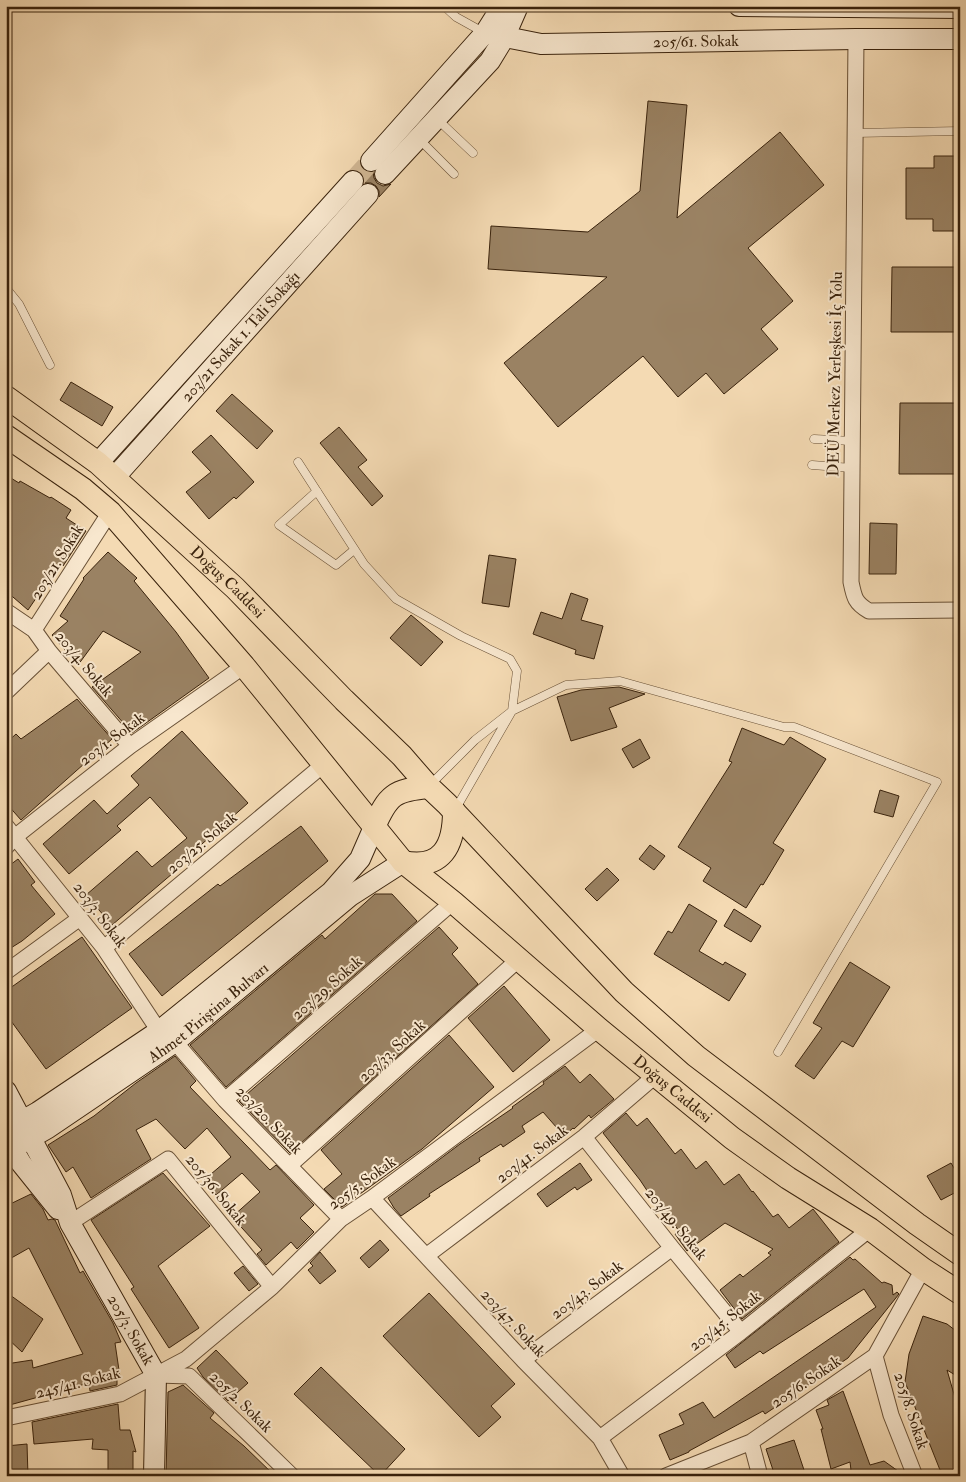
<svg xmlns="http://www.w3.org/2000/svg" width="966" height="1482" font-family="'IM FELL Double Pica',serif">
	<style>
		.building { fill: #9a8263; stroke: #39220c }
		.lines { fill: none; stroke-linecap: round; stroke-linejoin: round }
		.secondary-tunnel { stroke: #cfb592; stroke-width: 20; stroke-dasharray: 20 10; stroke-linecap: butt }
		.lane-casing { stroke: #685036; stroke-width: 9 }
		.street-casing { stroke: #685036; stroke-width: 17 }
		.secondary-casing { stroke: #39220c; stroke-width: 22 }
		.primary-casing { stroke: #39220c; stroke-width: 24 }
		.lane { stroke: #f8e7ce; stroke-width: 8 }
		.street { stroke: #f8e7ce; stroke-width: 15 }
		.secondary { stroke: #f8e7ce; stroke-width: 20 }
		.primary { stroke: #f4dab3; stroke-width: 22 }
		.labels { text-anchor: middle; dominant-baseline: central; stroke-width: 4; stroke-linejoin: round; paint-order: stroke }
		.street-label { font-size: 16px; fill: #39220c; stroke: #f8e7ce }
	</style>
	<rect width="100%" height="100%" fill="#f4dab3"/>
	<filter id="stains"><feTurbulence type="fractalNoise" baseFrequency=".004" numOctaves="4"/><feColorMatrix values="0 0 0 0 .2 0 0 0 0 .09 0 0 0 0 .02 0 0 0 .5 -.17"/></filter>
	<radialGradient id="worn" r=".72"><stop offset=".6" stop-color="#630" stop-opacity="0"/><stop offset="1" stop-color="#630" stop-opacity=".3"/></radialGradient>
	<!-- building -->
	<path class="building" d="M648,101L687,105L677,218L780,132L824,185L748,248L793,301L761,329L778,349L724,394L706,373L678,397L643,356L558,427L504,363L607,277L488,269L491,226L588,232L640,191Z
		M934,156H960V231H933V219H906V168H934Z
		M360,163L364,170L373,172L374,178L377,183L383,186L391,184L379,197V191L376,186L371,183H365L364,177L361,173L354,169Z
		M892,267H960V332H891Z
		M71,382L113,407L102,426L60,400Z
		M232,394L273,431L257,449L216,411Z
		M900,403H960V474H899Z
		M339,427L367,460L358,467L383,496L372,506L320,443Z
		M211,435L254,482L236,499L234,497L209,519L186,492L211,472L192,452Z
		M6,475L19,483L20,481L50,498L51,497L71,510L66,518L86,531L63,566L60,563L28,610L6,591Z
		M870,523L897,524L896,574H869Z
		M108,552L137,578L134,581L176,632L209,678L132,733L92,687L141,652L103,631L78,665L52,635L68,621L60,616L84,579L83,578Z
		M489,555L516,559L509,607L482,603Z
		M571,593L588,599L581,620L603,626L594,659L575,654L576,650L533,634L541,612L562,619Z
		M411,615L443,642L421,666L390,638Z
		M619,687L645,694L609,708L617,727L571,741L557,697L581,690Z
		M77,699L112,739L21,820L6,803V743L16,734L21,739Z
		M742,728L784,745L790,737L826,759L773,843L784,850L763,885L761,884L746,908L703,881L711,868L678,847L732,762L729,761Z
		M182,731L248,803L184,860L186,862L112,925L86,895L137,851L152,867L187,838L150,797L117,826L121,830L69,874L43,844L94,800L107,814L139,785L131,776Z
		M640,739L650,758L633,768L622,749Z
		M880,790L899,796L893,817L874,812Z
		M301,826L328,861L162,996L129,954L218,884L220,886Z
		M650,845L665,856L654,870L639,859Z
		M18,859L35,882L31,885L55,914L22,941L6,951V868Z
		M607,868L619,880L597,901L585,889Z
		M375,894H392L417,921L226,1087L190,1045L322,935L325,939Z
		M689,904L717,921L699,951L723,965L725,962L746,974L729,1001L654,954L668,931L672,933Z
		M734,909L761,926L751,942L724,926Z
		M439,927L458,948L452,954L478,984L290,1153L239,1101Z
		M82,937L132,1008L46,1069L6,1014V991Z
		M850,962L890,987L853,1047L842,1041L814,1079L795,1066L822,1028L813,1023Z
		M504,986L550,1040L513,1072L468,1018Z
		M449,1035L494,1087L422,1149L342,1207L324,1189L342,1174L321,1150Z
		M175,1056L196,1081L190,1087L270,1170L276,1165L314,1205L300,1218L314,1232L297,1249L291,1242L266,1265L257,1254L262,1250L232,1217L260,1192L242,1173L216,1195L204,1180L231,1157L207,1128L185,1149L156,1119L136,1130L151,1159L91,1198L73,1167L66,1172L48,1145L94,1116L136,1083Z
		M565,1066L580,1083L590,1074L614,1099L591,1118L589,1115L574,1129L573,1128L564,1136L543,1112L522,1126L525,1132L503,1147L501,1144L479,1158L480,1161L429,1194L430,1196L401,1216L394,1208L388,1198L460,1144L513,1108L512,1107L544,1084L543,1082Z
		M626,1113L637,1126L647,1118L675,1154L681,1149L696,1169L706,1161L724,1185L739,1174L752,1192L753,1191L773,1217L778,1214L789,1228L813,1209L839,1242L742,1319L720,1290L740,1274L743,1277L771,1255L768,1253L773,1249L725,1223L687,1251L675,1234L679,1231L654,1197L652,1198L640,1180L603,1133Z
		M580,1163L592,1180L577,1190L575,1187L547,1207L537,1194Z
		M951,1163L960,1178V1190L941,1200L927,1176Z
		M163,1173L210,1226L158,1266L199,1328L169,1348L131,1289L134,1287L91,1220Z
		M31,1194L43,1209L48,1220L52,1219L55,1220L80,1273L83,1271L113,1323L121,1342L115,1343L120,1377L117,1378V1385L90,1391L89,1383L6,1406V1364L32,1360L33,1368L83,1354L29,1248L6,1261V1206Z
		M380,1240L389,1250L369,1268L360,1258Z
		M320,1252L336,1271L320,1284L308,1270L313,1266L310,1263Z
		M850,1257L853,1260L855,1259L882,1283L884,1282L892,1285L893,1295L897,1292L899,1294L848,1358L765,1414L763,1411L689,1451V1452L670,1460L659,1435L684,1424L679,1414L703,1402L714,1418L876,1307L864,1289L763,1354L760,1351L735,1368L726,1355Z
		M243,1266L258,1284L249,1291L234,1273Z
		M6,1292L43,1319L22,1352L6,1337Z
		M429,1293L515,1384L491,1406L501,1417L479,1437L383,1336Z
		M923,1316L947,1324L960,1334V1378L947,1370L958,1408L960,1410V1463L950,1472L940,1470L905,1382L909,1354Z
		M216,1350L248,1383L228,1401L203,1377L197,1368Z
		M321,1367L405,1449L380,1476L294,1394Z
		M183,1385L214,1413L210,1418L244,1446L275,1476H166L168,1392Z
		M843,1391L870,1465L884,1461L905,1476H847L846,1472L851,1470L850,1462L831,1469L821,1429H823L816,1410L829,1405L827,1400Z
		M118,1404L120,1430H130L136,1452L133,1451V1476H108V1450L92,1449L93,1439L34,1444L32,1422Z
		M794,1440L806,1476H775L766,1449Z
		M27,1444L28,1476H6V1446Z"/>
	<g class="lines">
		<!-- secondary-tunnel -->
		<path class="secondary-tunnel" d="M353,181L371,161"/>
		<!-- lane casing -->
		<g class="lane-casing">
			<path id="lane" d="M444,6L456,17L483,32
				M437,119L473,153
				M855,133L960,131
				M419,139L454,174
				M6,288L19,304L50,365
				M814,439L852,441
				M298,462L364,564L396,599L461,636L510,659L517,671L512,711L455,810
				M812,465L852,468
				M317,491L279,525L336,565L354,550
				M430,785L475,740L512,711L566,685L620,681L784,727H794L937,782L778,1052"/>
		</g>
		<!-- street casing -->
		<g class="street-casing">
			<path id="street" d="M856,39L851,582C854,597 855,603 869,611L960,610
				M6,611L34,630L49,651L130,746
				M34,630L110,512
				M6,692L49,651
				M6,826L104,948L159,1031
				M6,847L16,836L130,746L244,666
				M104,948L323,765
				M6,972L80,918
				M175,1042L225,1100L341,1219
				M225,1100L453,902
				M584,1137L672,1248L741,1332
				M289,1166L518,960
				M372,1198L523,1360L600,1438L622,1476
				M70,1223L168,1159L272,1287
				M426,1256L584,1137L655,1076
				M875,1356L891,1415L915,1476
				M523,1360L672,1248
				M157,1375L189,1376L292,1476
				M6,1418L120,1394L186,1359L272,1287L341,1219L372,1198L599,1029
				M600,1438L741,1332L870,1229
				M751,1442L760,1476
				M666,1476L751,1442L875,1356L923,1269"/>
		</g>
		<!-- secondary casing -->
		<g class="secondary-casing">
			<g id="secondary">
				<path d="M739,6L960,8"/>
				<path id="s1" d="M485,33L541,44L856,39H960"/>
				<path d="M371,161L485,33L502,6"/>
				<path d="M385,174L490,61L504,38L518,6"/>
				<path d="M98,463L353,181"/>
				<path id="s2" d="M114,478L368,194"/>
				<path id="s3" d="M6,1091L61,1195L70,1223L156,1375L154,1476"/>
				<path d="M6,1130L38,1112L159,1031L331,892L360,859L374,827"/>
				<path d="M6,1138L21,1163L58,1209"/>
				<path id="s4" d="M6,1152L48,1128L175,1042L350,896L403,862"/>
			</g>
		</g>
		<!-- primary casing -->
		<g class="primary-casing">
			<g id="primary">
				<path id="s5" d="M6,397L98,463L235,588L344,700L402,756L429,787L447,804L624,992L696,1056L917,1224L960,1254"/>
				<path id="s6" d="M6,436L83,489L110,512L244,666L403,862L453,902L599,1029L732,1138L788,1178L870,1229L923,1269L960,1293"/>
				<path d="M374,827C388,795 394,790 429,787"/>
				<path d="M403,862C442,870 454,846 454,811"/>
			</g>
		</g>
		<!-- lane -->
		<use href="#lane" class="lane"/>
		<!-- street -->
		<use href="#street" class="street"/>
		<!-- secondary -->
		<use href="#secondary" class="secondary"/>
		<!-- primary -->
		<use href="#primary" class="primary"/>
	</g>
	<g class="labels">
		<!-- street labels -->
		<g class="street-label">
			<text stroke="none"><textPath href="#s1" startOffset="212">205/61. Sokak</textPath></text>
			<text stroke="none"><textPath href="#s2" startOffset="190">203/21 Sokak 1. Tali Sokağı</textPath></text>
			<text transform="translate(835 374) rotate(-89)">DEÜ Merkez Yerleşkesi İç Yolu</text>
			<text transform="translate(57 562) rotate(-58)">203/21. Sokak</text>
			<text stroke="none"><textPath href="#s5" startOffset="289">Doğuş Caddesi</textPath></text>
			<text transform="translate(84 664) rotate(50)">203/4. Sokak</text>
			<text transform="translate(112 739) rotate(-37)">203/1. Sokak</text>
			<text transform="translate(202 843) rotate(-40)">203/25. Sokak</text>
			<text transform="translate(100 915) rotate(53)">203/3. Sokak</text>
			<text transform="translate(327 988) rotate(-41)">203/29. Sokak</text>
			<text stroke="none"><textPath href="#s4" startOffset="246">Ahmet Piriştina Bulvarı</textPath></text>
			<text transform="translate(392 1051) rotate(-42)">203/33. Sokak</text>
			<text stroke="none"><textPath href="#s6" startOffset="938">Doğuş Caddesi</textPath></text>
			<text transform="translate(269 1120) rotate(46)">203/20. Sokak</text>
			<text transform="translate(532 1154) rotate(-37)">203/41. Sokak</text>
			<text transform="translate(362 1183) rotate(-36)">205/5. Sokak</text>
			<text transform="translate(216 1190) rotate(51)">205/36. Sokak</text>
			<text transform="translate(676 1224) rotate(51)">203/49. Sokak</text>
			<text transform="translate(587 1290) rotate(-37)">203/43. Sokak</text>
			<text transform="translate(725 1321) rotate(-38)">203/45. Sokak</text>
			<text transform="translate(513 1323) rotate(47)">203/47. Sokak</text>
			<text stroke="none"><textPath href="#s3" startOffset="270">205/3. Sokak</textPath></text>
			<text transform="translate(806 1382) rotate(-34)">205/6. Sokak</text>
			<text transform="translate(78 1383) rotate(-14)">245/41. Sokak</text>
			<text transform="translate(241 1402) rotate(44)">205/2. Sokak</text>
			<text transform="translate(911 1411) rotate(72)">205/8. Sokak</text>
		</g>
	</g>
	<!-- margin -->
	<rect width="966" height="1482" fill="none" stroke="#f4dab3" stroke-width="25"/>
	<rect x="8" y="8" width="951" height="1467" fill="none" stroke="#39220c" stroke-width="2.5"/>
	<rect x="12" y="12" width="941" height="1457" fill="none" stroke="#39220c"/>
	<rect width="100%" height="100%" filter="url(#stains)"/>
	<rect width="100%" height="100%" fill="url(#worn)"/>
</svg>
